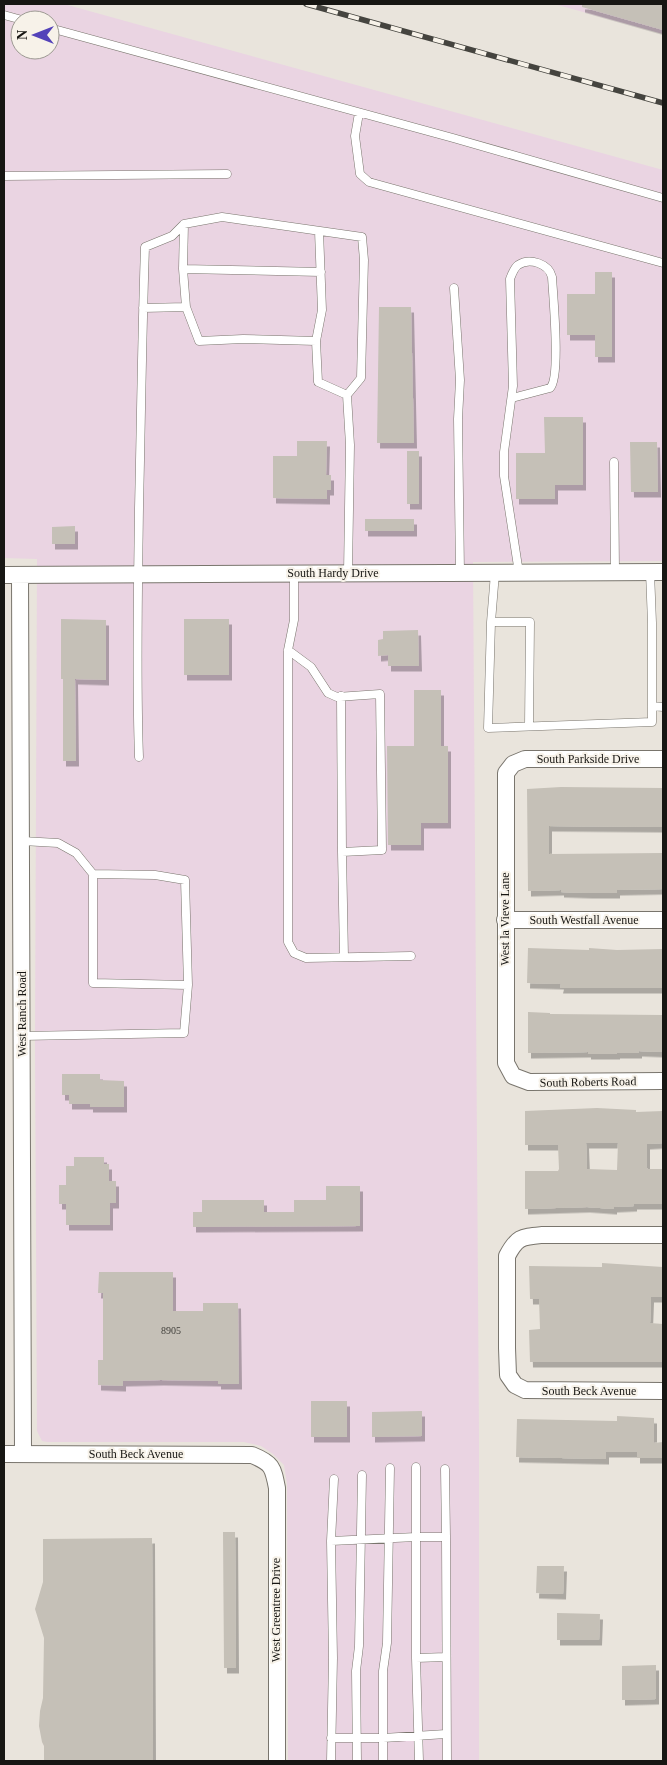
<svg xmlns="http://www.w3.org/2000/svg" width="667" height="1765" font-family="'Times New Roman',serif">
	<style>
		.industrial { fill: #ead4e2; fill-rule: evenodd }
		.building { fill: #c5c0b7; fill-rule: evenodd; filter: url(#shadow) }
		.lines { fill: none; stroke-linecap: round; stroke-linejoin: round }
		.lane-casing { stroke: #79756d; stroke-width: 9 }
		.street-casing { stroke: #79756d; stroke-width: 18 }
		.lane { stroke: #fff; stroke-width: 8 }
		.street { stroke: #fff; stroke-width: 16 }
		.rail-casing { stroke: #45443f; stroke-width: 5.5 }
		.rail { stroke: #f7f2e9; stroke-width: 4; stroke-dasharray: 11; stroke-linecap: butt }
		.labels { text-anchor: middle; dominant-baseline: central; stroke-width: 4; stroke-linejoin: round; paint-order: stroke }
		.number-label { font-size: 10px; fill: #42403c }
		.street-label { font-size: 12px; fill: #171613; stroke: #f7f2e9 }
	</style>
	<defs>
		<filter id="shadow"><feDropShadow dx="3" dy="5.5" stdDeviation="0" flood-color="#0004"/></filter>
	</defs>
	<rect width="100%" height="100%" fill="#e9e4dc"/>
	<!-- industrial -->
	<path class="industrial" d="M4,4H64L663,170V561L473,562L479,1436V1761H288L287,1484L284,1465L273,1454L261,1446L244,1442H47L42,1441L37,1431L35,1047L37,559L4,558ZM20,20H50V50H20Z
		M554,4H663V34Z"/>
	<!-- building -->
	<path class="building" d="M582,4H663V30L582,7Z
		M595,272H612V357H595V335H567V294H595Z
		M379,307H411L414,443H377Z
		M544,417H583V485H555V499H516V453H545Z
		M297,441H327L326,475H331V490H327V499L273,498V456H297Z
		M630,442H657L658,492H631Z
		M407,451H419V504H407Z
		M365,519H414V531H365Z
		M75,526V544H52V527Z
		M61,619L106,620V680L75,679L76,761H63V679H61Z
		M184,619H229V675H184Z
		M418,630L419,666H388V655L378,656V640L383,639V631Z
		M414,690H441V746H448V823H421V845H388L387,746H414Z
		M561,787L663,788V827L549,826V854L663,853V889L617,890V893H589L561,892V890L528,891L527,789Z
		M528,948L589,950V948L617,950L663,949V988H560L561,984L527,983Z
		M528,1012L550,1013V1014L663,1015V1052L639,1051V1053H617V1054H588V1052L528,1053Z
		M62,1074H100V1080L124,1081V1107H90V1104H69V1095H62Z
		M597,1108L636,1110V1112L663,1111V1143L647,1144V1168L648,1169H663V1204H634V1206L614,1207V1209L587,1207L525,1209V1171H558L559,1169L558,1145H525V1111ZM586,1143H618L617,1170L587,1169Z
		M74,1157H104V1164H109V1181H116V1203H110V1225H66V1204H59V1185H66V1166H74Z
		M326,1186H360V1226L193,1227V1212H202V1200H264V1212H294V1200H326Z
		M602,1263L663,1267V1297H651L650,1323L663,1324V1362H530L529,1330L540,1329L539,1299H530L529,1266L602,1267Z
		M99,1272H173V1311H203V1303H238L239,1384H218V1381L161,1380L123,1381V1386L98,1385V1360H103V1293H98Z
		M311,1401H347V1437H311Z
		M422,1411V1436L372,1437V1412Z
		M617,1416L654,1418V1443L663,1442V1458H637V1452H606V1459L516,1457L517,1419L617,1421Z
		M223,1532H235L236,1668H224Z
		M152,1538L153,1761H44V1746L42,1742L39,1726L40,1711L43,1698L44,1638L35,1609L43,1582V1539Z
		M537,1566H564L563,1594L536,1593Z
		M557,1613L600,1614L599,1640H557Z
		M656,1665V1699L622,1700V1666Z"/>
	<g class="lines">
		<!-- lane casing -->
		<g class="lane-casing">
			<path id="lane" d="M4,15L22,20
				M50,28L453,138L663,198
				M359,113L355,136L360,174L369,182L663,263
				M4,176L227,174
				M183,269L321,272
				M454,288L460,380L458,419L460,573
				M186,307L199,341L243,339L316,341L322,310L319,231
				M143,308L186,307L183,269L184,224
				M316,341L318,382L347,395
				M512,398L550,388C561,378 553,295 552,277C549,264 530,257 518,265C514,268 512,274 510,279L513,386L504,452V476L519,573
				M614,462L615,572
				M294,573V620L288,650V942L294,953L306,958L411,956
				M495,573L491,622L488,728L652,722V623L650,572
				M491,622H530L529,726
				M288,650L311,667L328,693L337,697L380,694L382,850L342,852L344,957
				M341,696L342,852
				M652,706L663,707
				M139,757C136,674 138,591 139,508C141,421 142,334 145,247L172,236L184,224L222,217L362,237L364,260L361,378L347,395L350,445L348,573
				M22,841L58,843L76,853L93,874
				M22,1036L184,1033L188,985L185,880L155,875L93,874V983L188,985
				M416,1467V1537H446L445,1469
				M446,1537L447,1761
				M331,1541L334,1479
				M416,1658L446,1657
				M331,1738H383L446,1734
				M331,1761L333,1658L331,1541L416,1537V1658L419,1761
				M357,1761L356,1671L359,1646L362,1475
				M383,1761V1671L387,1643L390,1468"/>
		</g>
		<!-- street casing -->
		<g class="street-casing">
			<path id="street" d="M4,575L663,572
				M20,575L23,1454
				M663,759H525L513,764L506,773V1063L513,1076L529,1082L663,1081
				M505,920H663
				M663,1235H542C521,1237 517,1237 507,1256V1348L508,1375L515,1385L525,1390L663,1391
				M4,1454L252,1455C272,1463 273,1467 277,1488V1761"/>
		</g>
		<!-- lane -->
		<use href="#lane" class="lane"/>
		<!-- street -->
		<use href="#street" class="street"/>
		<!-- rail casing -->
		<g class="rail-casing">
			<path id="rail" d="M306,4L663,103"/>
		</g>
		<!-- rail -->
		<use href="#rail" class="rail"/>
	</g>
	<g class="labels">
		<!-- number labels -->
		<g class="number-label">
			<text x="171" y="1330">8905</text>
		</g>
		<!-- street labels -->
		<g class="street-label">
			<text x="333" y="573">South Hardy Drive</text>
			<text x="588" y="759">South Parkside Drive</text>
			<text transform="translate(505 919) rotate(-90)">West la Vieve Lane</text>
			<text x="584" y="920">South Westfall Avenue</text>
			<text transform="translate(22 1014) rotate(-90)">West Ranch Road</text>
			<text transform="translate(588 1082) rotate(-1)">South Roberts Road</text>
			<text x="589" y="1391">South Beck Avenue</text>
			<text x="136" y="1454">South Beck Avenue</text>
			<text transform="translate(276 1610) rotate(-90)">West Greentree Drive</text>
		</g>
	</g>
	<!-- border -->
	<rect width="667" height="1765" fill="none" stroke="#171613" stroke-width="10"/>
	<!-- north arrow -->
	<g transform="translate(35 35) rotate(270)"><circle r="24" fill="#f7f2e9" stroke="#9d9a93"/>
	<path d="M0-4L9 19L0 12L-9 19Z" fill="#5342b9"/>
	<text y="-8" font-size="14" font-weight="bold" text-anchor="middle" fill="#171613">N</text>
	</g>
</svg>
